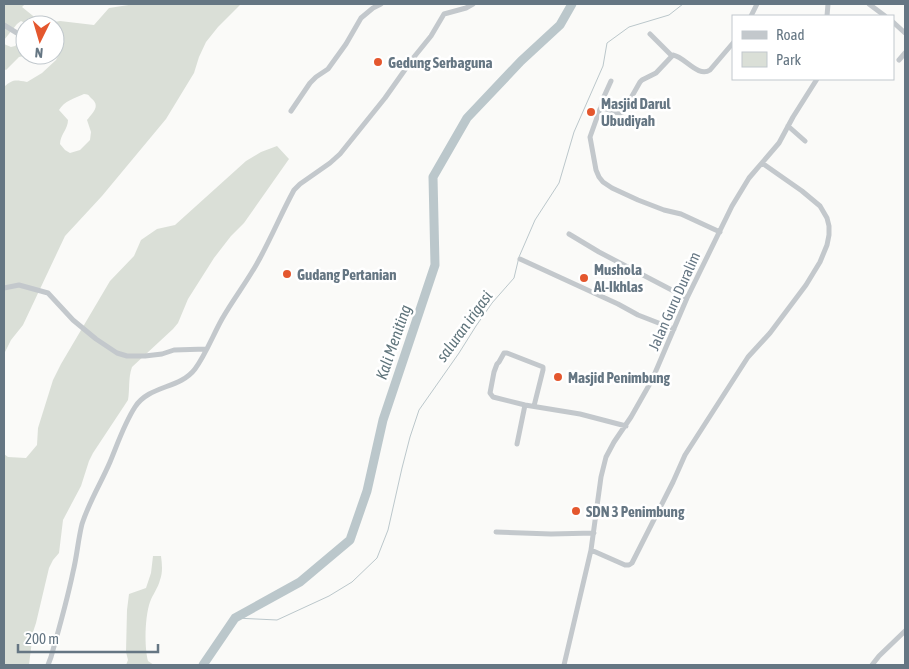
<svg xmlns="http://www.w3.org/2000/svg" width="909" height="669" font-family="'Asap Condensed',sans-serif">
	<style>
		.green { fill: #dadfd7; fill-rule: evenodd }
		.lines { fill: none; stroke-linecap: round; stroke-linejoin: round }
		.stream { stroke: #bbc7cb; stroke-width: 1 }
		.river { stroke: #bbc7cb; stroke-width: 9 }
		.minor { stroke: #c3c8cc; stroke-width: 5 }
		.poi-dot { fill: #e4572e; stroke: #fff; stroke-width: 2 }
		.labels { text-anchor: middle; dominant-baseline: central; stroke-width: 5; stroke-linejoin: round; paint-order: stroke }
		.poi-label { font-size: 15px; font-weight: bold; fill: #657683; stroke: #fff; text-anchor: start }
		.street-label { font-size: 15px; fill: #657683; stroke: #fff }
		.water-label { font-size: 16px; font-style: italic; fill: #60757c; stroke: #fff }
	</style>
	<rect width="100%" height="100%" fill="#fafaf8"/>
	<!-- green -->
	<path class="green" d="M4,4H25L22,7L43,24L60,21L94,25L109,8L135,4H241L218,27L206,42L199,57L194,73L166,119L102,196L65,236L23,325L11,340L4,354V87C13,79 15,80 27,82L42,73L56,60L62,47L59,39L55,37V25H29L21,21L17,24L4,40ZM84,94C90,95 87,94 91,98C101,106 93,112 87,120L91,132L90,140L80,150L70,153L65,150L60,144C60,135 68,129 68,120L59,110C64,101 75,98 84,94Z
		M18,43L25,45V55H29L19,57L6,70L4,69V44L11,47L15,46Z
		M277,146L289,159L244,223L231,236L214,258L188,299L178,323L173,329L132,367C128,378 130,389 128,400L93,453L89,461L81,486L63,520L59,553L53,560L49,568L36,623L33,632L29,665H4V454L8,457L26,458L37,445L38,428L53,380L61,364L110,281L134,256L141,240L157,229L175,225L246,161L261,152Z
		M153,556H161C162,564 163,572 160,580C158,588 153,594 150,602C145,616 144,646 148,661L154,665H126L128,660L126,652L127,610L129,594L146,588L151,573Z"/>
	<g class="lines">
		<!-- stream -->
		<path class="stream" d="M235,618L277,620L329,596L352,582L377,558L388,530L402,468L410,437L419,410L459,353L476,326L492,303L514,278L519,257L535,220L559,183L574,132L603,66L607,43L629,27L669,15L683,4"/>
		<!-- river -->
		<path class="river" d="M203,665L235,618L300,582L350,540L367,491L383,420L435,265L433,177L467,118L521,61L560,25L572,4"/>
		<!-- minor -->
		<path class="minor" d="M869,4L885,16
			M751,16L757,4
			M827,16L828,4
			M893,22L905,33
			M4,25L25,38
			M650,34L672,56
			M899,60L905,53
			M601,108L602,101L611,81
			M291,111L310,83L316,77L328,69L346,44L361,18L373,8L381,4
			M788,126L805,141
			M720,232L681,214L664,210L638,200L612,188L603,182L599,177L596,170L590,137L600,109C608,106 615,116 623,112L640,82L642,80L656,73L673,55C685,57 698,78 710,70L733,43
			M569,234L599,252L687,298
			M520,259L618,304L638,315L674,329
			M4,288L19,285L48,293L73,320L96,339L117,353L127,356H145L162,354L174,350L206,349
			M534,406L543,370V367L507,353H504L499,362L497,364L494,372L490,393L493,397L525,405L580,414L626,426
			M517,444L525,405
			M496,532L551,534L594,533
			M591,550L625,565H629L632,563L673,482L685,455L748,357L770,333L806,285L820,262L827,245L829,235V226L827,218L820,206L802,191L762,163
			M48,665L51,657C59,629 67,601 73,572C77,556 78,540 82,524C89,502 101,483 110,462C118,443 124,424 135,407C149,385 180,389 195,369C206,354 213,335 222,319C234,298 249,279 260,258C272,236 282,212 294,190L300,184L330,163L340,154L385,98L414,57L431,36L444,14L466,8L473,4
			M564,665L591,550L601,477L606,457L614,442L631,417L652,380L687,298L732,206L749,178L779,143L793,117L817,79
			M872,665L879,656L905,631"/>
	</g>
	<!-- markers -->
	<g class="poi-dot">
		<circle cx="378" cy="62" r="5"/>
		<circle cx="591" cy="112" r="5"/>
		<circle cx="287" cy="274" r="5"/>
		<circle cx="584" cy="278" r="5"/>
		<circle cx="558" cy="377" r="5"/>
		<circle cx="576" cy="511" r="5"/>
	</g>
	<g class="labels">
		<!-- poi labels -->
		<g class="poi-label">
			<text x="388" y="62">Gedung Serbaguna</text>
			<text x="601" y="103">Masjid Darul<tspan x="601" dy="17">Ubudiyah</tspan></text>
			<text x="594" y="269">Mushola<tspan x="594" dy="17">Al-Ikhlas</tspan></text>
			<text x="297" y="274">Gudang Pertanian</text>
			<text x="568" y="377">Masjid Penimbung</text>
			<text x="586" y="511">SDN 3 Penimbung</text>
		</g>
		<!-- street labels -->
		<g class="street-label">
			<text transform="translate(674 301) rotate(-66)">Jalan Guru Duralim</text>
		</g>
		<!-- water labels -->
		<g class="water-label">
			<text transform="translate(464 326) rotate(-54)">saluran irigasi</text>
			<text transform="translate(393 342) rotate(-71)">Kali Meniting</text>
		</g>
	</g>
	<!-- border -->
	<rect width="909" height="669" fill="none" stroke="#657683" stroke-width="10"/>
	<!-- legend -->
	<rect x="732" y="15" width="162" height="65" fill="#ffffff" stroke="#c1c8cd"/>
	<rect x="742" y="31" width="25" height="8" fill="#c3c8cc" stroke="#c1c8cd"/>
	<text x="776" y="40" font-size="15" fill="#657683">Road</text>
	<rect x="742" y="52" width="25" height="15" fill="#dadfd7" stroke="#c1c8cd"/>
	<text x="776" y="65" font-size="15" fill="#657683">Park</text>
	<!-- north arrow -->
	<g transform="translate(40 40) rotate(185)"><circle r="24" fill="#ffffff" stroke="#c1c8cd"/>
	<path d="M0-4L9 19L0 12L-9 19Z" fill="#e4572e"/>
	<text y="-8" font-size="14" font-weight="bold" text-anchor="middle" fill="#657683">N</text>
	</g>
	<!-- scale -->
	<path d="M18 644v8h140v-8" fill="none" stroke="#657683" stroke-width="2.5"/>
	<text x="25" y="644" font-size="15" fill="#657683" stroke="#ffffff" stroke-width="4" paint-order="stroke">200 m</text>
</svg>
